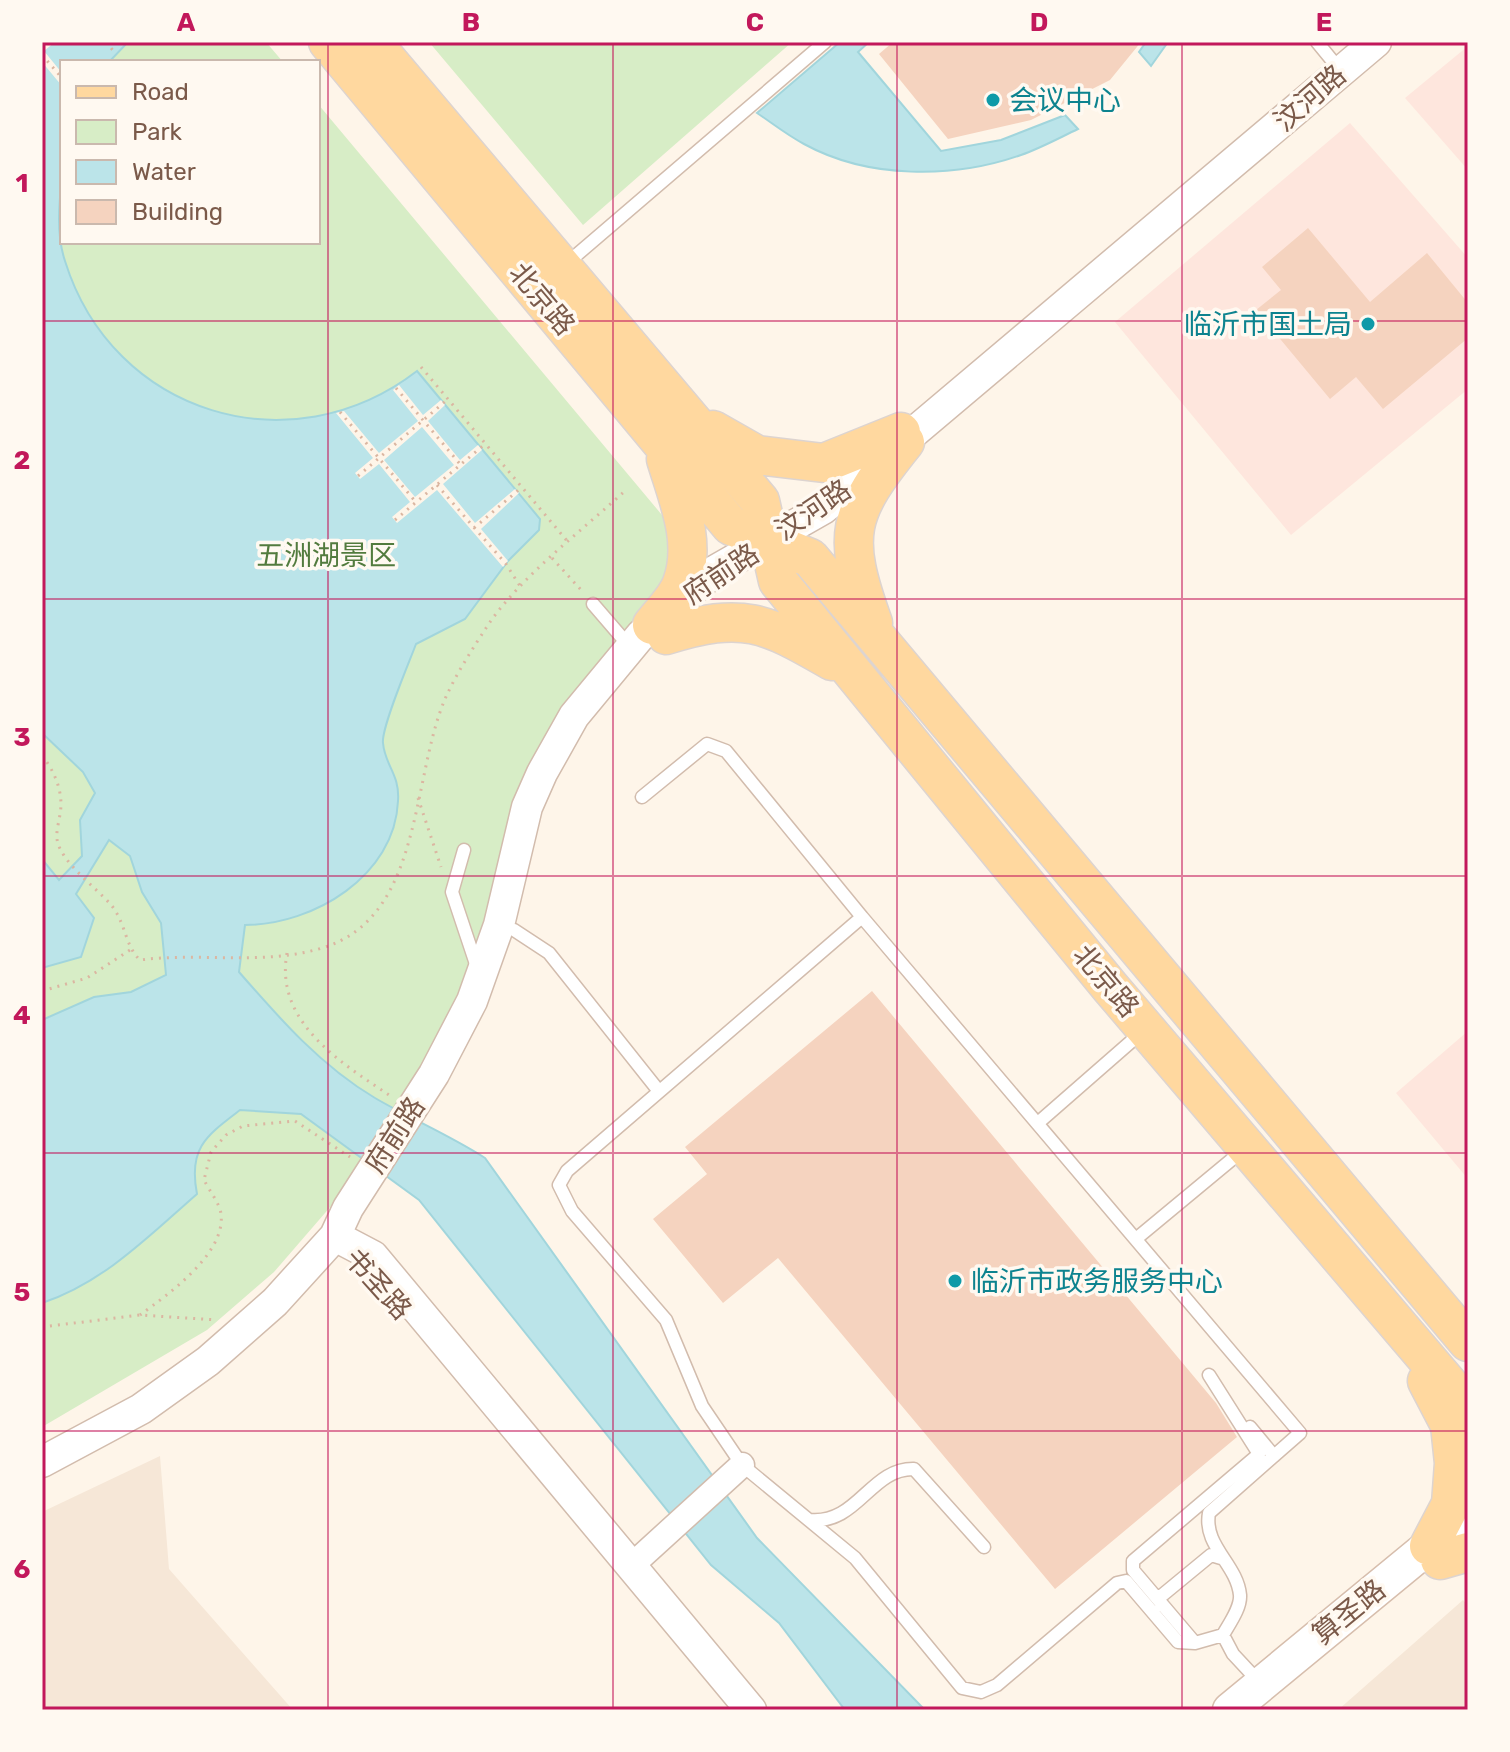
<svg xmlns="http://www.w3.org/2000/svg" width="1510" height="1752" font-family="Rubik,'Noto Sans SC',sans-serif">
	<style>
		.residential { fill: #f6e7d7 }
		.commercial { fill: #fee6dd }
		.green { fill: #d7edc6 }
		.water { fill: #bbe4e9; stroke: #a1d5dc; stroke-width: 2 }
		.pier { fill: #fef5e9; fill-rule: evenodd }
		.building { fill: #f5d3bf }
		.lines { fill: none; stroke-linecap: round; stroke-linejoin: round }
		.service-casing { stroke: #d2bcad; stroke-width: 15 }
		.minor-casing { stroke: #d2bcad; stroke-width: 27 }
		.tertiary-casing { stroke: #d2bcad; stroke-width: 33 }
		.secondary-casing { stroke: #d7bead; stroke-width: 37 }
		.primary-casing { stroke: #ddd4d0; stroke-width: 41 }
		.path { stroke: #dbb6a1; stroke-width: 3; stroke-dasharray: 2 6; stroke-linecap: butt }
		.service { stroke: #fff; stroke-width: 12 }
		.minor { stroke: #fff; stroke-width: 24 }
		.tertiary { stroke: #fff; stroke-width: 30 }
		.secondary { stroke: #fff; stroke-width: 34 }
		.primary { stroke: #ffd89f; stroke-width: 38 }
		.grid { fill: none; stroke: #c2185b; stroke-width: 2; stroke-opacity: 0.55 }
		.culture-dot { fill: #0f9aa8; stroke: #fff9f1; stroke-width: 3 }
		.labels { text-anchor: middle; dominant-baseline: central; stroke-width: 7; stroke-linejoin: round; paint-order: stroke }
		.street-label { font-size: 28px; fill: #7b5a4a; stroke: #fff9f1 }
		.culture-label { font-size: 28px; fill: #0d838f; stroke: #fff9f1; text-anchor: start }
		.park-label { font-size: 28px; fill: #527b3e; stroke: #fff9f1 }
		.neatline { fill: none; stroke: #c2185b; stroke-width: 3 }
		.grid-label { font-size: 26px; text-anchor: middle; font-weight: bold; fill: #c2185b }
	</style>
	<rect width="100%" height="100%" fill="#fef5e9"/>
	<!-- residential -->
	<path class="residential" d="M160,1456L169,1569L293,1710H42V1512Z
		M1463,1600L1468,1606V1710H1338Z"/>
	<!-- commercial -->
	<path class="commercial" d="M1468,46V170L1405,98Z
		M1350,123L1468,258V389L1291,535L1115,322Z
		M1468,1031V1179L1396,1093Z"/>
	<!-- green -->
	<path class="green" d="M42,42H266L283,62H62V242H318V104L667,521L672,571L641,619L569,700L464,1000L357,1176L274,1272L207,1330L42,1427Z
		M429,42H792L583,225Z"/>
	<!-- water -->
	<path class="water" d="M42,42H128L109,62H62C62,100 65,139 62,177C59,204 56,234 65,261C113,415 291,468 417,371L540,519L539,530L508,561L465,619L416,644C409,663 381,728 383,743C385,766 400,774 398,801C395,876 313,925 245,925L239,972C280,1019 321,1066 375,1098C411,1119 449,1135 485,1158L757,1538L925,1710H845L779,1623L711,1565L419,1200L301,1114L240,1110C206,1136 188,1148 197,1194C149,1236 103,1283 42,1303V1020L94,997L131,992L166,975L161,923L142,892L130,856L109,840L76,894L94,918L81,957L42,968V859L59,880L82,856L80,820L95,793L83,772L42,733Z
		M840,42H869L858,52L941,151L1001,140L1065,115L1078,129C1059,138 1041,148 1021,155C953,179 868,179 804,144C787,135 772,123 757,113Z
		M1146,42H1168L1151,66L1139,52Z"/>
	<!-- pier -->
	<path class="pier" d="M42,42H55L44,51L62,73V86L42,62Z
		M399,385L423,415L441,400L445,405L428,421L460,460L478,445L482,450L443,484L475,523L515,489L519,493L481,529L508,561L503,567L437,490L397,523L392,517L410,502L379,464L360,479L355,473L373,458L336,413L344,411L379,453L418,421L393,390ZM422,427L454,465L415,497L384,460Z"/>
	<!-- building -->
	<path class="building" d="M893,42H1141L1110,80L1031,120L948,139L879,54Z
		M1308,228L1370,302L1427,253L1468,303V338L1383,409L1356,377L1330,399L1256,310L1281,290L1262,267Z
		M872,991L1216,1403L1237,1437L1055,1589L778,1258L723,1303L653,1219L707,1174L685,1147Z"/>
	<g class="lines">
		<!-- service casing -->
		<g class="service-casing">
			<path id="service" d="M1317,42L1335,64
				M566,264L825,42
				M593,604L630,647
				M642,797L707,744L726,751L862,917
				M464,850L452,892L478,970
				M862,917L1300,1433L1209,1513C1203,1546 1237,1564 1240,1595C1241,1608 1229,1624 1223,1635L1195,1643L1178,1642L1126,1581L1117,1583L997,1685L981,1692L962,1688L855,1558L742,1465L702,1406L666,1320L572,1211L559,1185L567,1171Z
				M514,930L549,953L658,1090
				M1039,1122L1142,1032
				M1137,1238L1242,1151
				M1250,1427L1274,1456
				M809,1520C858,1525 870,1468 914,1469L984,1547
				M1161,1605L1160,1597L1211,1555L1221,1558
				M1223,1635L1233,1654L1260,1683
				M1195,1643L1133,1570V1561L1259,1454L1209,1375"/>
		</g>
		<!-- minor casing -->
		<g class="minor-casing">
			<path id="minor" d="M630,1567L742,1465"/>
		</g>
		<!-- tertiary casing -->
		<g class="tertiary-casing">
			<path id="tertiary" d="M335,1236L373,1256L751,1710
				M42,1462L141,1409L208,1361L275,1302L335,1236L348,1208L434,1074L472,1001L499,925L527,807L542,773L574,716L641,635L716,570L823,509L1376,42"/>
		</g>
		<!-- secondary casing -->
		<g class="secondary-casing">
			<path id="secondary" d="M1230,1710L1468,1514"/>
		</g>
		<!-- primary casing -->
		<g class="primary-casing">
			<path id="primary" d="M328,42L731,526L810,558L1468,1342
				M372,42L760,501L778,581L1110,987L1468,1407
				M713,430L757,455L824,463L901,432
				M873,623C841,534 847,514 905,442
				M652,625C662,612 677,598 682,583C697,542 678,499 666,459
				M666,635C744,611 764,622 832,661
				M1427,1381L1450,1425L1454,1463L1451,1504L1429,1546
				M1440,1560L1468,1552"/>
		</g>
		<!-- path -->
		<path class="path" d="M106,42L116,54
			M42,46L47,42
			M42,55L62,78
			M421,367L568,542
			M396,388L460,464
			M340,412L415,501
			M358,476L448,399
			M437,485L506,564L520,586
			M395,520L485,444
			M474,528L522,487
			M552,558L582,591
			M42,756C55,771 64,794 60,814C59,822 56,831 57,839C60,862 97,888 112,906C126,924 125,946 140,960C201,952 263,966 322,948C423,918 411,779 445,699C456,674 473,648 488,625C521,576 583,530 627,489
			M418,798L441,867
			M287,953C274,1023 343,1064 392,1097
			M42,991L87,978L130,950
			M140,1315C167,1295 226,1254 221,1214C220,1204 209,1190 204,1180L211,1152L226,1135L243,1126L295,1121L350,1157
			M42,1327L140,1315L217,1320"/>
		<!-- service -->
		<use href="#service" class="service"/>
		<!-- minor -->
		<use href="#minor" class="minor"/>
		<!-- tertiary -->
		<use href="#tertiary" class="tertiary"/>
		<!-- secondary -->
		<use href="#secondary" class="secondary"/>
		<!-- primary -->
		<use href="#primary" class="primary"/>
	</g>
	<!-- grid -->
	<path class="grid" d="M328,42V1710M613,42V1710M897,42V1710M1182,42V1710M42,321H1468M42,599H1468M42,876H1468M42,1153H1468M42,1431H1468"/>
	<!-- markers -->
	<g class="culture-dot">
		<circle cx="993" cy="100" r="8"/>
		<circle cx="1368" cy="324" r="8"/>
		<circle cx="955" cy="1281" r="8"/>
	</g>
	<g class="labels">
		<!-- street labels -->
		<g class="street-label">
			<text transform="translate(1310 98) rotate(-41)">汶河路</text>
			<text transform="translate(542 299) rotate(50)">北京路</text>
			<text transform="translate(813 510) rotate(-34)">汶河路</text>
			<text transform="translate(721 574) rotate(-34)">府前路</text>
			<text transform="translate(1106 981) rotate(50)">北京路</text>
			<text transform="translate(395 1135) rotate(-57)">府前路</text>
			<text transform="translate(378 1284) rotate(48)">书圣路</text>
			<text transform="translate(1349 1612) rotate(-39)">算圣路</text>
		</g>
		<!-- culture labels -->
		<g class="culture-label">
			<text x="1009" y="100">会议中心</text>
			<text x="1352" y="324" text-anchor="end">临沂市国土局</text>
			<text x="971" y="1281">临沂市政务服务中心</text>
		</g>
		<!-- park labels -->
		<g class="park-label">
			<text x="326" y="555">五洲湖景区</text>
		</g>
	</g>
	<!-- border -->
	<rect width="1510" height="1752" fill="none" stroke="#fff9f1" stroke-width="88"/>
	<!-- legend -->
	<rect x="60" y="60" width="260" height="184" fill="#fff9f1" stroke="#cab9ae" stroke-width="2"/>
	<rect x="76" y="86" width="40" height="12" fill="#ffd89f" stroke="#cab9ae" stroke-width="2"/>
	<text x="132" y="100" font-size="24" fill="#7b5a4a">Road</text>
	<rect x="76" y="120" width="40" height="24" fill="#d7edc6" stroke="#cab9ae" stroke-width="2"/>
	<text x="132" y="140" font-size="24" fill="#7b5a4a">Park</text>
	<rect x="76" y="160" width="40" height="24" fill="#bbe4e9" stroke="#cab9ae" stroke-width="2"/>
	<text x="132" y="180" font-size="24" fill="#7b5a4a">Water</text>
	<rect x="76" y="200" width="40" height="24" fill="#f5d3bf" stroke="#cab9ae" stroke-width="2"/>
	<text x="132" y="220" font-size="24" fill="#7b5a4a">Building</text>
	<rect x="44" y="44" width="1422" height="1664" class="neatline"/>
	<g class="grid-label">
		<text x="186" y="31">A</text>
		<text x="471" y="31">B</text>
		<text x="755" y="31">C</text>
		<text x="1039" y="31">D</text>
		<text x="1324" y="31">E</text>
		<text x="22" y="192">1</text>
		<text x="22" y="469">2</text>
		<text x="22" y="746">3</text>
		<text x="22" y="1024">4</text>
		<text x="22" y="1301">5</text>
		<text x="22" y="1578">6</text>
	</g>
</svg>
